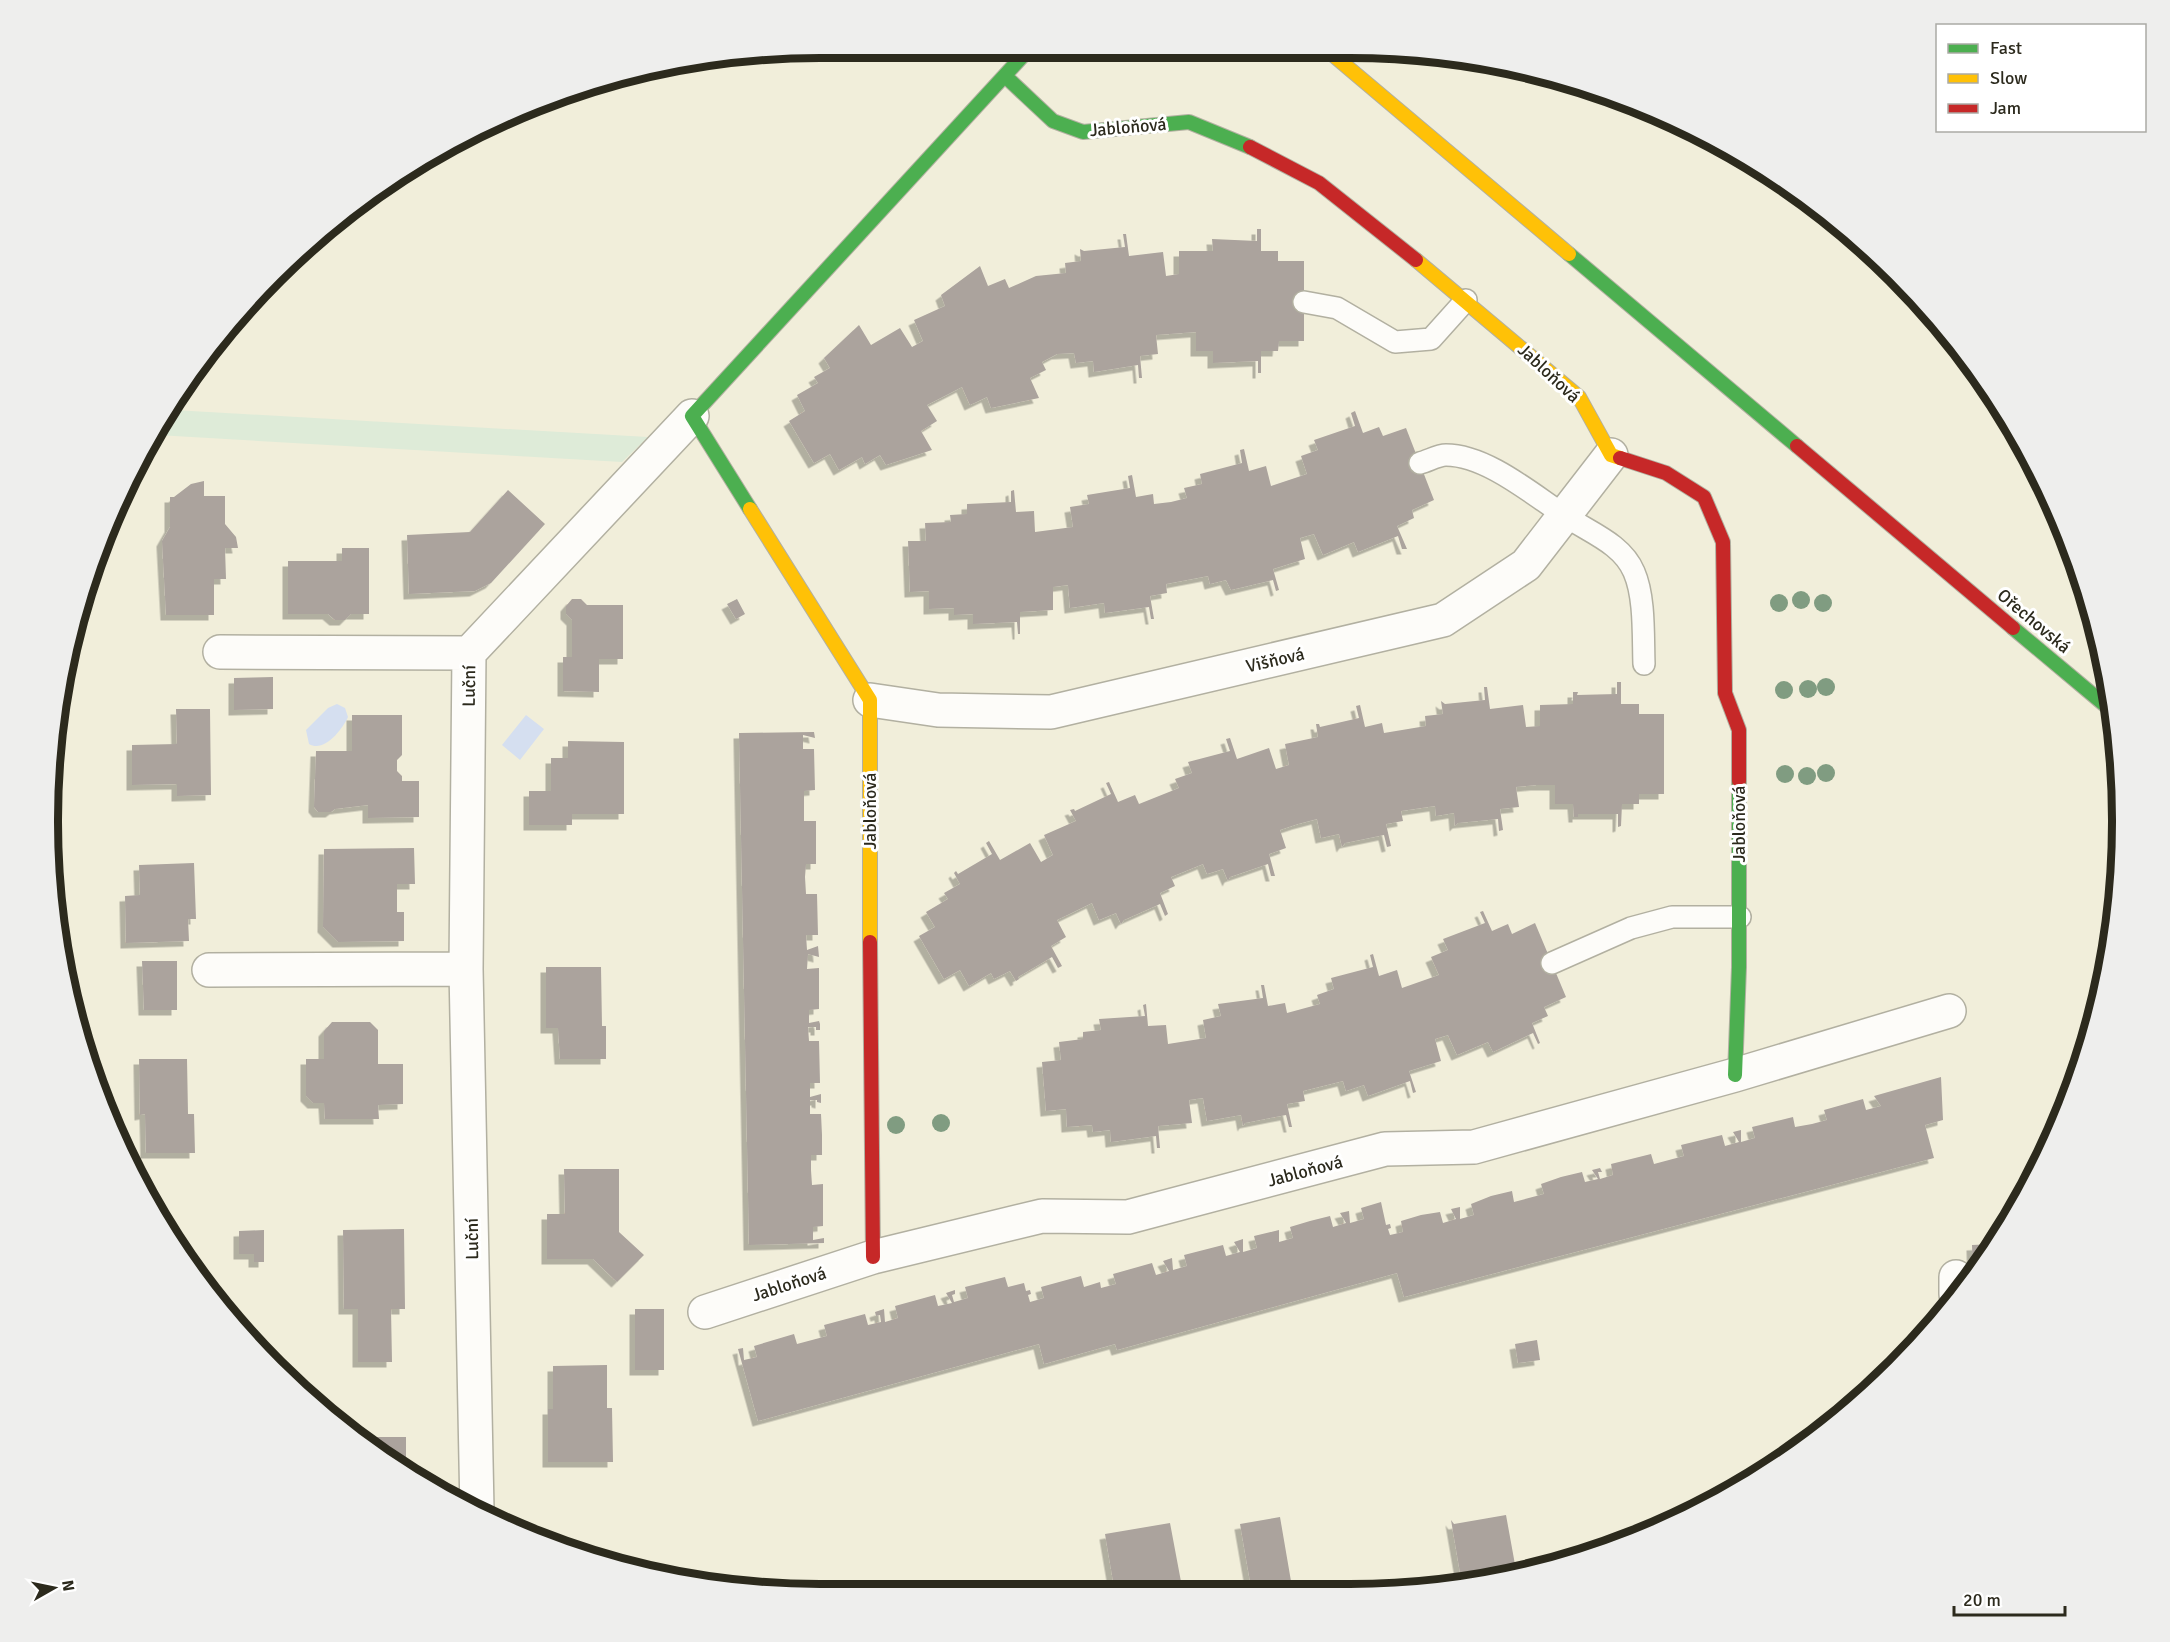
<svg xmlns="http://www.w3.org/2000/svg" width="2170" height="1642" font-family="Signika,sans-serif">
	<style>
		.green { fill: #deebd8 }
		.water { fill: #d5dff0 }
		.building { fill: #aba39d; filter: url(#shadow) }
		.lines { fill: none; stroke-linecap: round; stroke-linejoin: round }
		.lane-casing { stroke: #b2b0a1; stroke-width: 24 }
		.street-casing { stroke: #b2b0a1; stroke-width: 36 }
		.fast-casing { stroke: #b2b0a1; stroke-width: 16 }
		.slow-casing { stroke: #b2b0a1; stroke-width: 16 }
		.jam-casing { stroke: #b2b0a1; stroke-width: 16 }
		.lane { stroke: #fdfcf9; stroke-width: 21 }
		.street { stroke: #fdfcf9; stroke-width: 33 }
		.fast { stroke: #4caf50; stroke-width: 14 }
		.slow { stroke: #ffc107; stroke-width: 14 }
		.jam { stroke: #c62828; stroke-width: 14 }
		.tree { fill: #809c81 }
		.labels { text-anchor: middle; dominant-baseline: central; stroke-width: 6; stroke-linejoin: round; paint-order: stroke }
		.street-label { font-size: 18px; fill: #2c2a1d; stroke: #fff }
		.rim { fill: none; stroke: #2c2a1d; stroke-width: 8 }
	</style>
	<defs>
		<filter id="shadow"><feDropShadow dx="-5.5" dy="5.5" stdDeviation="0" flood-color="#0004"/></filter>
	</defs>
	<rect width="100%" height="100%" fill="#f1eeda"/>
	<!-- green -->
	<path class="green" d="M174,410L648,437L622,462L157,435Z"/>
	<!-- water -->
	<path class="water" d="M337,704L345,708L348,717C342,730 324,753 309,744L306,730L328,708Z
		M526,715L544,729L520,760L502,745Z"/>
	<!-- building -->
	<path class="building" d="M1257,229H1261V251H1278V261H1304V341H1279L1278,351H1261V373H1258V361L1213,363V351H1196V332L1156,335L1158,354L1140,356L1142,378H1139L1138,365L1094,372L1093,361L1076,363L1074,353L1057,354L1042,362L1046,370L1030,378L1039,398L991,408L987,397L970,405L962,387L927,405L937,421L921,431L932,450L886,465L880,455L865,464L862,457L839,470L830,454L814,463L789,421L805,411L797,395L818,383L814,377L830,368L824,358L859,325L871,345L900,328L912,347L923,341L914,320L945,306L941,295L980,266L988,286L1005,279L1009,288L1036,276L1066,273L1065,263L1081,261L1080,249L1084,251L1125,247L1123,234H1126L1129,256L1163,252L1166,276L1179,274V251H1213L1212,239L1257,241Z
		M1355,411L1363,433L1379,427L1383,436L1406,428L1434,500L1412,510L1414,518L1397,526L1407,549H1402L1398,536L1358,552L1354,542L1323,555L1314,534L1300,538L1305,559L1273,569L1279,590L1276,591L1273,580L1231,590L1226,580L1210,584L1208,576L1166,584L1167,593L1150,596L1154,619H1151L1149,607L1105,613L1104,603L1070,608L1068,585L1053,587V610L1020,612V634H1018L1017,622L973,624V614L954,615V608L929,609V591L910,592L908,541H926L925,523L951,522L950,515L967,514V504L1011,502V491L1014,490L1016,512L1034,511L1035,532L1073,527L1070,507L1089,504L1087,495L1130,488L1128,476L1132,475L1136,497L1153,494L1154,504L1171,502L1187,498L1184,488L1202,484L1200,474L1242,463L1240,450L1244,449L1249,471L1266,466L1271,486L1307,474L1301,456L1318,450L1314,440L1355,426L1351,413Z
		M204,481V496H225V524L236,537L238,548H225L226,579H214V615H166L162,541L170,527V497H174L191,484Z
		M508,490L545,524L491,583L475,591L409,594L407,535L470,532Z
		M342,548H369V614H351L345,620H335L328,614H288V561H342Z
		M572,599H581L587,605H623V659H599V692L563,691V657H572V620L566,614V606Z
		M737,599L745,614L736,619L727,604Z
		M273,677V709L234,710V678Z
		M1617,682H1621V704H1639V714H1664V794H1639V804H1622L1621,826L1618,827V814H1578V817H1574L1573,804H1555V785H1536L1516,787L1519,807L1500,809L1503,830L1499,831L1498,819L1458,823L1455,826L1454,813L1436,816L1435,806L1401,811L1403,821L1386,824L1391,846L1387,847L1384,835L1345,843L1342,847L1339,834L1321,838L1317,819L1298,824L1280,830L1286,848L1269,854L1275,876H1271L1268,864L1230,877L1228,881L1223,869L1207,874L1203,864L1171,877L1175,886L1160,893L1168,914L1165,916L1160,904L1124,920L1121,924L1116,913L1099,920L1092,903L1057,920L1066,937L1051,946L1062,966L1058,968L1052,957L1018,977L1019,979L1016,981L1010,971L994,979L991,973L969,986L960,970L944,979L919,936L935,927L926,912L948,899L944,893L960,884L954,873L956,871L958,874L992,854L986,843L989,841L1000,860L1030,843L1041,862L1053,855L1044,835L1076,821L1070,810L1074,809L1075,811L1111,794L1106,783L1109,782L1118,802L1135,795L1139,804L1179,788L1175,779L1192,773L1188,762L1230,751L1226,739L1230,738L1237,759L1269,748L1276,769L1289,765L1285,744L1318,737L1316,724H1319L1320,727L1359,718L1356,706L1360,705L1365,727L1382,723L1384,733L1426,726L1425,716L1443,714L1441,701L1445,704L1485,700L1484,687H1487L1490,709L1523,705L1526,727L1540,726V705L1573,704V692H1578L1577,695L1617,694Z
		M176,709H210L211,795L177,796V784L132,785V745L177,744Z
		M352,715H402V755L397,760V771L402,776V781H419V817L368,818V805L335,809L331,812H318L314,807L316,751H352Z
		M814,732L815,738L803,735V749H814L815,790L804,791V821H816V864H806L805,877L806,894H817L818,935H806L807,950L818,946L819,957L808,954L807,969L819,968V1009L809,1010V1023L819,1021L820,1024V1030H816V1027H808L809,1041H819L820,1083H810V1097L821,1094V1103L817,1102V1100H810V1114H821L822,1135V1155H811V1170L812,1185L823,1184V1226L813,1227V1240L824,1238V1243L749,1245L739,733Z
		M568,741L624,742V814H572V825H529V791H551V758H568Z
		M414,848L415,884H397V912H404V941L338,942L323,927L324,849Z
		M194,863L196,919H188L189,941L126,943L125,896L140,895L139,865Z
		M1483,911L1492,931L1508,924L1512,934L1535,923L1566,997L1544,1007L1548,1016L1532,1023L1540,1043L1538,1044L1533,1033L1493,1052L1488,1042L1457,1055L1448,1035L1435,1039L1441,1061L1409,1071L1416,1092L1413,1093L1410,1081L1368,1096L1364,1085L1346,1091L1343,1081L1303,1091L1305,1101L1287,1104L1292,1127H1289L1286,1115L1245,1123L1243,1126L1241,1115L1207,1121L1203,1098L1189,1100L1192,1123L1158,1126L1160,1148H1157L1156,1136L1111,1142L1110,1130L1093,1132L1092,1125L1067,1127L1066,1109L1046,1111L1042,1062L1061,1060L1059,1042L1083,1039V1032L1101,1030L1099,1019L1145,1016L1143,1005L1146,1004L1148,1026L1166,1025L1168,1044L1206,1038L1203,1020L1221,1016L1218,1004L1263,998L1261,985H1264L1268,1006L1285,1003L1287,1013L1320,1004L1317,995L1334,989L1331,978L1373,967L1370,955L1373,954L1379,976L1397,970L1402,988L1439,975L1431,957L1448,950L1443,939L1485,923L1480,912Z
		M142,961H177V1010H144Z
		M546,967H601L602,1026H606V1059H560L558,1028H546Z
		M332,1022H370L378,1030V1064H403V1104L378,1105L379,1119H325L324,1103H313L306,1096V1059H324V1031Z
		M139,1059H187L188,1114H194L195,1153H146L145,1114L140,1115Z
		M1941,1077L1943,1120L1925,1125L1934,1158L1404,1297L1397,1273L1117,1350L1115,1344L1044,1364L1039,1344L758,1421L738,1349L743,1348L744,1360L757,1357L754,1346L794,1334L797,1344L827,1336L824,1325L865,1314L868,1325L881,1322L880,1315L876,1316L875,1312L884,1309L885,1322L898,1318L895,1306L935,1295L938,1306L952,1303L946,1293L955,1290V1294L952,1295L954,1302L968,1298L965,1287L1005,1277L1008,1287L1024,1283L1026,1291L1030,1290L1031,1294L1028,1295L1030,1302L1044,1298L1041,1287L1081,1276L1084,1287L1100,1282L1101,1288L1116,1284L1113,1274L1152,1263L1156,1275L1169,1271L1163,1261L1172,1258L1173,1270L1187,1266L1184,1255L1223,1245L1226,1256L1240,1252L1234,1242L1243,1239V1252L1257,1248L1254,1236L1279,1230V1242L1293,1238L1290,1227L1310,1221L1330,1216L1333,1227L1346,1223L1340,1213L1349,1211L1350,1223L1364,1219L1361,1208L1381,1202L1386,1225L1390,1224L1391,1228L1388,1229L1390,1235L1403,1232L1401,1221L1421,1215L1440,1212L1443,1223L1456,1219L1451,1209L1460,1207V1219L1474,1215L1471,1204L1491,1196L1512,1191L1514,1202L1544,1194L1541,1184L1561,1177L1582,1172L1585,1182L1598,1179L1592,1170L1600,1168L1602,1172H1598L1600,1179L1613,1175L1611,1164L1651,1154L1654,1164L1684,1156L1681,1145L1722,1135L1725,1146L1739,1142L1733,1132L1741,1130V1142L1755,1138L1752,1127L1793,1117L1795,1127L1812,1124L1827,1120L1824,1110L1863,1099L1866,1110L1881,1106L1874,1096Z
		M564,1169H619V1232L644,1255L617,1282L593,1259H547V1214H565Z
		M404,1229L405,1309H391L392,1362H358V1309H344L343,1230Z
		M264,1230V1262H254V1254H239V1231Z
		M1995,1244L1992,1250L1973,1273L1972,1245Z
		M635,1309H664V1370H635Z
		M1537,1340L1540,1360L1518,1363L1515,1344Z
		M607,1365V1408H612L613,1462H548V1409H553V1366Z
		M365,1437H406V1469L393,1458Z
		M1506,1515L1516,1570L1462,1584L1451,1520L1454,1524Z
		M1280,1517L1292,1587H1251L1240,1524Z
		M1170,1523L1182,1587H1114L1105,1534Z"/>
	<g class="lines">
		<!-- lane casing -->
		<g class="lane-casing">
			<path id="lane" d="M1304,302L1337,308L1395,342L1431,339L1466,300
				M1420,463C1428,461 1438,455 1446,455C1486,455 1532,494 1564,515C1588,532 1622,543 1634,572C1645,597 1643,636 1644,664
				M1552,963L1631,928L1672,917H1740"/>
		</g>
		<!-- street casing -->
		<g class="street-casing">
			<path id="street" d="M220,652L469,653L466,969L477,1510
				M469,653L692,416
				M870,700L938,710L1051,712L1443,620L1526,565L1611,455
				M209,970L466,969
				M1956,1277V1294
				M705,1312L873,1257L1042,1216L1128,1217L1385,1149L1474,1147L1735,1075L1949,1011"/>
		</g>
		<!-- fast casing -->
		<g class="fast-casing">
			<path id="fast" d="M1005,76L1053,121L1083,132L1189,122L1250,147
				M1569,254L1797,446
				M750,509L692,416L1029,49
				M2013,628L2111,710
				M1735,1075L1739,967V781"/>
		</g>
		<!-- slow casing -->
		<g class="slow-casing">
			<path id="slow" d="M1326,49L1569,254
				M1416,260L1579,397L1611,455L1620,458
				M750,509L870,700V942"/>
		</g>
		<!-- jam casing -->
		<g class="jam-casing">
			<path id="jam" d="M1250,147L1319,183L1416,260
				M1797,446L2013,628
				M1620,458L1666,473L1704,497L1723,542L1725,693L1739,730V781
				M870,942L873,1257"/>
		</g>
		<!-- lane -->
		<use href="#lane" class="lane"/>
		<!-- street -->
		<use href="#street" class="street"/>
		<!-- fast -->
		<use href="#fast" class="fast"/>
		<!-- slow -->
		<use href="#slow" class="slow"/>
		<!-- jam -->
		<use href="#jam" class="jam"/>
	</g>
	<!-- trees -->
	<g class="tree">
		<circle cx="1801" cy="600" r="9"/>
		<circle cx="1779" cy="603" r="9"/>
		<circle cx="1823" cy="603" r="9"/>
		<circle cx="1826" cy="687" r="9"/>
		<circle cx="1808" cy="689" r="9"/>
		<circle cx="1784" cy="690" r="9"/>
		<circle cx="1826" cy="773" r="9"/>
		<circle cx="1785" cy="774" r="9"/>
		<circle cx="1807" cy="776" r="9"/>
		<circle cx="941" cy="1123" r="9"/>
		<circle cx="896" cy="1125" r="9"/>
	</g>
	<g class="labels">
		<!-- street labels -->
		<g class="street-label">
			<text transform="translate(1128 127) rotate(-5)">Jabloňová</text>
			<text transform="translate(1549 373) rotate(43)">Jabloňová</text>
			<text transform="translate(2034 621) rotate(40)">Ořechovská</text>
			<text transform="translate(1275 660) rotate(-13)">Višňová</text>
			<text transform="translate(469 686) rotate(-89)">Luční</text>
			<text transform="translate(870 811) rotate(-90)">Jabloňová</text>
			<text transform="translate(1739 824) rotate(-90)">Jabloňová</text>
			<text transform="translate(1305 1171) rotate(-15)">Jabloňová</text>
			<text transform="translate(472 1239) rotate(-91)">Luční</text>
			<text transform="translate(789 1284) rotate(-18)">Jabloňová</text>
		</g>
	</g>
	<!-- crop -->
	<path d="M0 0H2170V1642H0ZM820 58H1350A762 762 0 0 1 2112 820V822A762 762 0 0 1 1350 1584H820A762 762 0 0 1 58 822V820A762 762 0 0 1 820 58Z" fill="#eeeeed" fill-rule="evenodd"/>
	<path class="rim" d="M820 58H1350A762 762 0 0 1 2112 820V822A762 762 0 0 1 1350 1584H820A762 762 0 0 1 58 822V820A762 762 0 0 1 820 58Z"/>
	<!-- legend -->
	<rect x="1936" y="24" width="210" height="108" fill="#ffffff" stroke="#abaaa5" stroke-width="1.5"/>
	<rect x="1948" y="44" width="30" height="9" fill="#4caf50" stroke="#abaaa5" stroke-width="1.5"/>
	<text x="1990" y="54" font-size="18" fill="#2c2a1d">Fast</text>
	<rect x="1948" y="74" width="30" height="9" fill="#ffc107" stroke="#abaaa5" stroke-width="1.5"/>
	<text x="1990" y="84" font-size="18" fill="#2c2a1d">Slow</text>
	<rect x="1948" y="104" width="30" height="9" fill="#c62828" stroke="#abaaa5" stroke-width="1.5"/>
	<text x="1990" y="114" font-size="18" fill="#2c2a1d">Jam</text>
	<!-- north arrow -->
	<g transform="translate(54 1588) rotate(81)" stroke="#ffffff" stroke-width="4.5" paint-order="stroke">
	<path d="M0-4.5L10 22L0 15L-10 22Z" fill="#2c2a1d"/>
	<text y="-9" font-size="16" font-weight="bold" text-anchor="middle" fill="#2c2a1d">N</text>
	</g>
	<!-- scale -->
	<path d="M1954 1606v9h111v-9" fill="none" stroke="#2c2a1d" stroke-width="3"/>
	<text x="1963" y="1606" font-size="18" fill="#2c2a1d" stroke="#ffffff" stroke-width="4.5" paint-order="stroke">20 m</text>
</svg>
